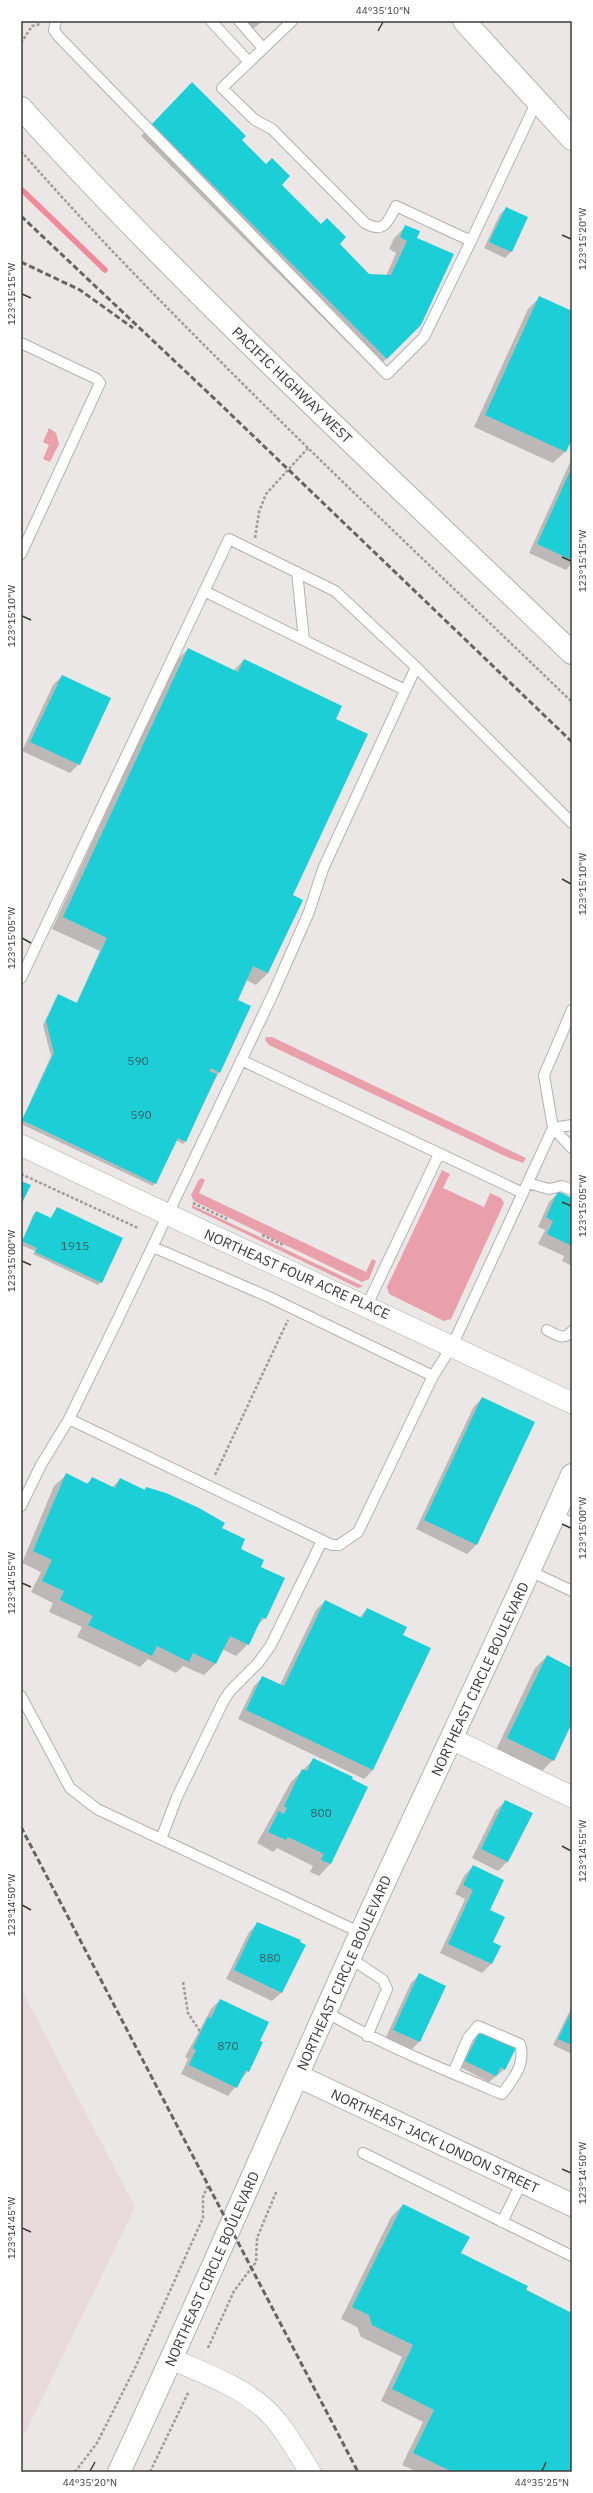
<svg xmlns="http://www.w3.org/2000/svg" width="593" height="2493" font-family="'IBM Plex Sans',sans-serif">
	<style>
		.built { fill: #e8dadb }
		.green { fill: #eaa0aa }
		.shadow { fill: #0003 }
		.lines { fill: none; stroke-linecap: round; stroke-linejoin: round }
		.stream { stroke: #f28999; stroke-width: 5.5 }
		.building { fill: #1ccfd7 }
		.lane-casing { stroke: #b5b0b0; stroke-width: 12 }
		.street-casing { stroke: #b5b0b0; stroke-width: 22 }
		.secondary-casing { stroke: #b5b0b0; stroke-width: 24 }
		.primary-casing { stroke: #b5b0b0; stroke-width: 24 }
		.highway-casing { stroke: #b5b0b0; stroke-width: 24 }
		.path { stroke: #a09c9d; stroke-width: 2.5; stroke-dasharray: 3 2; stroke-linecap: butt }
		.lane { stroke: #fff; stroke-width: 10 }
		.street { stroke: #fff; stroke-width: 21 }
		.secondary { stroke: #fff; stroke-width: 22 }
		.primary { stroke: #fff; stroke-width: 22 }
		.highway { stroke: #fff; stroke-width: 22 }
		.rail { stroke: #686566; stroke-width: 3; stroke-dasharray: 6 3; stroke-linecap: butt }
		.ticks { fill: none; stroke: #3c3a3b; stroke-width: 1.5 }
		.labels { text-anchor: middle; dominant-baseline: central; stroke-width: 4; stroke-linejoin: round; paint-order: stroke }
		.number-label { font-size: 12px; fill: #345f62 }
		.street-label { font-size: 14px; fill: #3c3a3b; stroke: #fff }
		.neatline { fill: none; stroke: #3c3a3b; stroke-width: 1.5 }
		.ticks-label { font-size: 10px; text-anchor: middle; fill: #3c3a3b }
	</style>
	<rect width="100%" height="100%" fill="#ece7e7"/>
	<!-- built -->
	<path class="built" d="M21,1989L135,2207L21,2442Z"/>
	<!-- green -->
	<path class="green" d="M49,428L56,433L59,444L50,462L43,459L49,445L43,442Z
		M266,1037H272L526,1158L523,1163L507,1157L269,1045L265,1040Z
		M442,1170L450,1174L443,1188L484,1207L490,1193L501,1198L504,1203L451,1319L444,1321L389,1294L387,1287Z
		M201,1178L205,1180L199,1193L366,1272L372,1259L376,1261L369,1279L362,1282L358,1280L194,1201L191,1195L198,1181Z
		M192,1205L363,1286L358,1288L192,1208Z"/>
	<!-- shadow -->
	<path class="shadow" d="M242,21H262L251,31Z
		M181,95L240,140L280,185L369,275L386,276L396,253L389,249L394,238L406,226L416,238L420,325L375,370L141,136Z
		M506,208L511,252L505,258L484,248L500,214Z
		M540,297L572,312V436L565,452L553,463L474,427L528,309Z
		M572,458V563L566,570L529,553Z
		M188,649L233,671L244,660L334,719L291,896L301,900L268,973L256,985L246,980L237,1000L219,1072L185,1141L183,1144L176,1140L153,1186L21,1124V1122L51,1056L43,1025L56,998L58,995L76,1004L100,951L52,929L176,661Z
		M62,676L79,764L70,773L22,751L53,685Z
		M558,1193L572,1199V1266L562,1261L564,1256L538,1244L545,1230L538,1227L549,1202Z
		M57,1208L101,1282L98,1285L33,1254L35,1251L21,1245L33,1215L36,1212L50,1219Z
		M482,1398L476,1545L467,1554L416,1529L473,1408Z
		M66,1475L86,1484L92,1479L111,1488L120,1480L143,1491L146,1488L221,1529L260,1567L284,1579L265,1618L257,1626L248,1644L236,1656L222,1649L215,1664L204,1675L183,1666L176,1673L148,1659L140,1667L77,1637L82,1627L49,1612L53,1603L31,1592L41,1572L22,1563L54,1486Z
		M325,1601L359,1618L367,1609L402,1635L373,1770L364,1779L238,1719L254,1686L263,1677L280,1685L316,1610Z
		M547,1656L572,1669V1721L553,1760L541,1772L496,1750L535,1668Z
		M314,1759L366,1787L330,1864L319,1876L310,1872L313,1866L277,1848L273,1852L257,1843L291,1782Z
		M506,1801L531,1814L507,1862L498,1871L472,1858L496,1810Z
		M473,1866L488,1910L492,1943L491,1964L482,1973L440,1953L465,1899L455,1894L464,1876Z
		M258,1923L300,1940L282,1992L272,2001L226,1979L249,1932Z
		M420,1974L445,1986L419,2042L410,2051L385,2039L411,1983Z
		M220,2000L248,2071L228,2096L181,2074L188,2059L185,2057L211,2009Z
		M572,2006V2054L553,2045Z
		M481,2032L505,2069L489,2082L460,2067L475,2038Z
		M403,2205L460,2254L572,2314V2472H418L402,2465L423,2422L381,2401L402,2357L361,2337L357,2327L341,2319L391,2217Z"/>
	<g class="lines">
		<!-- stream -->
		<path class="stream" d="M21,189L105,270"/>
	</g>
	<!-- building -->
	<path class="building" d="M192,82L246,136L242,140L266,164L272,158L290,176L282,185L321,224L327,218L346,237L340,244L369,274L391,275L407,241L400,237L405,225L420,231L417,238L454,254L421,325L387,359L152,124Z
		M506,207L528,217L512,252L489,242Z
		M539,296L572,311V439L566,452L485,415Z
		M572,467V560L537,544Z
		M188,648L238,672L244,659L342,706L336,719L368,734L293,895L303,900L268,973L253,966L238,1000L251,1006L220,1073L211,1068L209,1071L217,1074L186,1142L178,1138L156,1184L22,1120L54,1053L46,1021L58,994L77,1003L107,938L63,917Z
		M62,675L111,698L80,765L30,742Z
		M21,1181L31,1185L21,1205Z
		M558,1191L572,1198V1246L547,1234L553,1221L546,1217Z
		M57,1207L123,1238L102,1283L35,1252L37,1248L22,1241L36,1211L51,1218Z
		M482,1397L535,1422L477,1545L424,1520Z
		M66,1473L88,1484L92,1477L115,1488L120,1478L145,1490L146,1487L166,1493L199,1508L225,1523L222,1528L245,1539L241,1549L264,1560L261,1567L285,1578L266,1619L262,1617L249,1645L230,1636L216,1664L193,1653L189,1662L157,1646L152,1656L88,1625L93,1616L60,1600L64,1591L42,1581L52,1560L33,1551Z
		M325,1600L362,1618L367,1608L407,1627L403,1635L431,1648L373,1770L246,1710L262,1676L284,1686Z
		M547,1655L572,1668V1723L554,1761L507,1738Z
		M313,1758L353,1777L352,1779L368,1787L331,1864L321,1860L324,1854L288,1837L286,1840L268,1832L279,1811L284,1814L287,1808L284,1806L302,1769L307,1771Z
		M505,1800L533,1813L508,1862L481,1849Z
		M473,1865L504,1880L490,1910L505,1917L493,1942L501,1946L492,1964L448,1944L473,1890L463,1885Z
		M257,1922L301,1940L300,1942L306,1945L282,1993L234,1970Z
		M419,1973L446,1986L420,2042L393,2030Z
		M220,1999L269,2022L260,2041L263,2042L249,2072L246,2070L237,2088L189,2065L196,2050L193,2048L208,2017L211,2018Z
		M572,2010V2045L558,2039Z
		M480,2031L516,2048L505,2070L501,2067L496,2076L465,2061Z
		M403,2204L470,2237L461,2253L528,2286L526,2290L572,2313V2472H453L413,2453L434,2410L392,2389L413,2345L372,2325L369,2315L352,2307Z"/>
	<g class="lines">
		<!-- lane casing -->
		<g class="lane-casing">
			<path id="lane" d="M56,21L54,30L59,37L387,374L424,337L471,241
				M211,21L249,62
				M239,21L263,48
				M292,21L222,88L255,120L272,129L365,223C384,234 388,222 396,206L471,241L537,101
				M21,343L97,379L100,383L21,554
				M297,572L304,640
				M204,591L405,690
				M572,823L416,667L323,869L309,912L272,996L116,1323L69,1419L332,1545H339L358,1532L433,1376L452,1346L553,1128L544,1075L572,1010
				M21,978L229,539L335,591L416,667
				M241,1060L523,1193
				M572,1125L553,1128L572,1148
				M528,1183L549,1189L562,1186L572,1190
				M153,1247L269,1297L433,1376
				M367,1305L439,1154
				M547,1330C556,1335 565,1341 572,1331
				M21,1506L41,1465L69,1419
				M554,1515L572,1523
				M530,1571L572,1591
				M21,1696L70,1788L97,1809L361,1933
				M161,1839L177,1797L223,1702L230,1691L258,1663L271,1645L322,1541
				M350,1958L383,1980L387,1989L367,2036
				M326,2012C383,2045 442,2069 502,2094C514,2078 526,2064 520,2044L478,2026L468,2038L453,2073
				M363,2153L572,2256
				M502,2222L522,2182"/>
		</g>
		<!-- street casing -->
		<g class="street-casing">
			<path id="street" d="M21,1145C204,1233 389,1316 572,1403
				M452,1739L572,1797
				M172,2359C203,2373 238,2385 264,2408C283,2425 296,2450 310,2472"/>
		</g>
		<!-- secondary casing -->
		<g class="secondary-casing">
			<path id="secondary" d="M298,2076L572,2205"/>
		</g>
		<!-- primary casing -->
		<g class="primary-casing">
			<path id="primary" d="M464,21L572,139
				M119,2472C203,2294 279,2113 360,1935C430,1781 504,1630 572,1475"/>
		</g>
		<!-- highway casing -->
		<g class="highway-casing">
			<path id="highway" d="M21,108C195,299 386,474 572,653"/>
		</g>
		<!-- path -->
		<path class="path" d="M21,43L32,26L41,24
			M21,151C88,228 159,300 231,372C343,484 458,592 572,702
			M255,538L259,512L266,494L308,448
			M21,1174L138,1228
			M193,1203L227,1219
			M262,1235L283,1245
			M215,1475L288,1320
			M183,1982L188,2013L201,2033
			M208,2348L234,2291L256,2262L257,2238L277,2190
			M75,2472L97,2443L135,2368L203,2218V2197L208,2185
			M150,2472L189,2391"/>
		<!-- lane -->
		<use href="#lane" class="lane"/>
		<!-- street -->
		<use href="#street" class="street"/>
		<!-- secondary -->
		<use href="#secondary" class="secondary"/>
		<!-- primary -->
		<use href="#primary" class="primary"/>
		<!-- highway -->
		<use href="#highway" class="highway"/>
		<!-- rail -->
		<path class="rail" d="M21,216L219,403L572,742
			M21,262L80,290L133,328
			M21,1827L358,2472"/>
	</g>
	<!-- ticks -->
	<path class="ticks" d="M378,31L383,22M562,235L571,239M22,294L31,298M562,557L571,561M22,616L31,620M562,879L571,884M22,938L31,943M562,1202L571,1206M22,1261L31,1265M562,1524L571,1528M22,1583L31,1587M562,1846L571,1851M22,1905L31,1910M562,2169L571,2173M22,2228L31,2232M90,2471L95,2462M542,2471L546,2462"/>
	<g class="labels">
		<!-- number labels -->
		<g class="number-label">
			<text x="138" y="1060">590</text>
			<text x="141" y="1114">590</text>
			<text x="75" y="1245">1915</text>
			<text x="321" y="1812">800</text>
			<text x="270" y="1957">880</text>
			<text x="228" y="2045">870</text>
		</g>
		<!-- street labels -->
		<g class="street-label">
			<text transform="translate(292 385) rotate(44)">PACIFIC HIGHWAY WEST</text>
			<text transform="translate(297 1274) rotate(24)">NORTHEAST FOUR ACRE PLACE</text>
			<text transform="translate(480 1679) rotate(-65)">NORTHEAST CIRCLE BOULEVARD</text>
			<text transform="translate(344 1973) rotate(-66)">NORTHEAST CIRCLE BOULEVARD</text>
			<text transform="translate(435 2141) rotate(25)">NORTHEAST JACK LONDON STREET</text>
			<text transform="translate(212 2269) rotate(-66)">NORTHEAST CIRCLE BOULEVARD</text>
		</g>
	</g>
	<!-- border -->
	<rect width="593" height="2493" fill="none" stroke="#ffffff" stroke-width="44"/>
	<rect x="22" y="22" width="549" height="2449" class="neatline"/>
	<g class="ticks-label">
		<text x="383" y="14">44°35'10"N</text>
		<text transform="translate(582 239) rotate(-90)" y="4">123°15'20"W</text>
		<text transform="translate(11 294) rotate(-90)" y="4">123°15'15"W</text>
		<text transform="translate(582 561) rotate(-90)" y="4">123°15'15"W</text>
		<text transform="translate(11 616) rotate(-90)" y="4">123°15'10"W</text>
		<text transform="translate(582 884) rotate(-90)" y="4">123°15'10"W</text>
		<text transform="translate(11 938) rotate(-90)" y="4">123°15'05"W</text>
		<text transform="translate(582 1206) rotate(-90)" y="4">123°15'05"W</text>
		<text transform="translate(11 1261) rotate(-90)" y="4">123°15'00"W</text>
		<text transform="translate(582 1528) rotate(-90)" y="4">123°15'00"W</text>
		<text transform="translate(11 1583) rotate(-90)" y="4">123°14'55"W</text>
		<text transform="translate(582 1851) rotate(-90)" y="4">123°14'55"W</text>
		<text transform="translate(11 1905) rotate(-90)" y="4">123°14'50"W</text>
		<text transform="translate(582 2173) rotate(-90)" y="4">123°14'50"W</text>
		<text transform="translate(11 2228) rotate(-90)" y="4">123°14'45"W</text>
		<text x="90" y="2486">44°35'20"N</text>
		<text x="542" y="2486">44°35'25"N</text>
	</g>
</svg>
